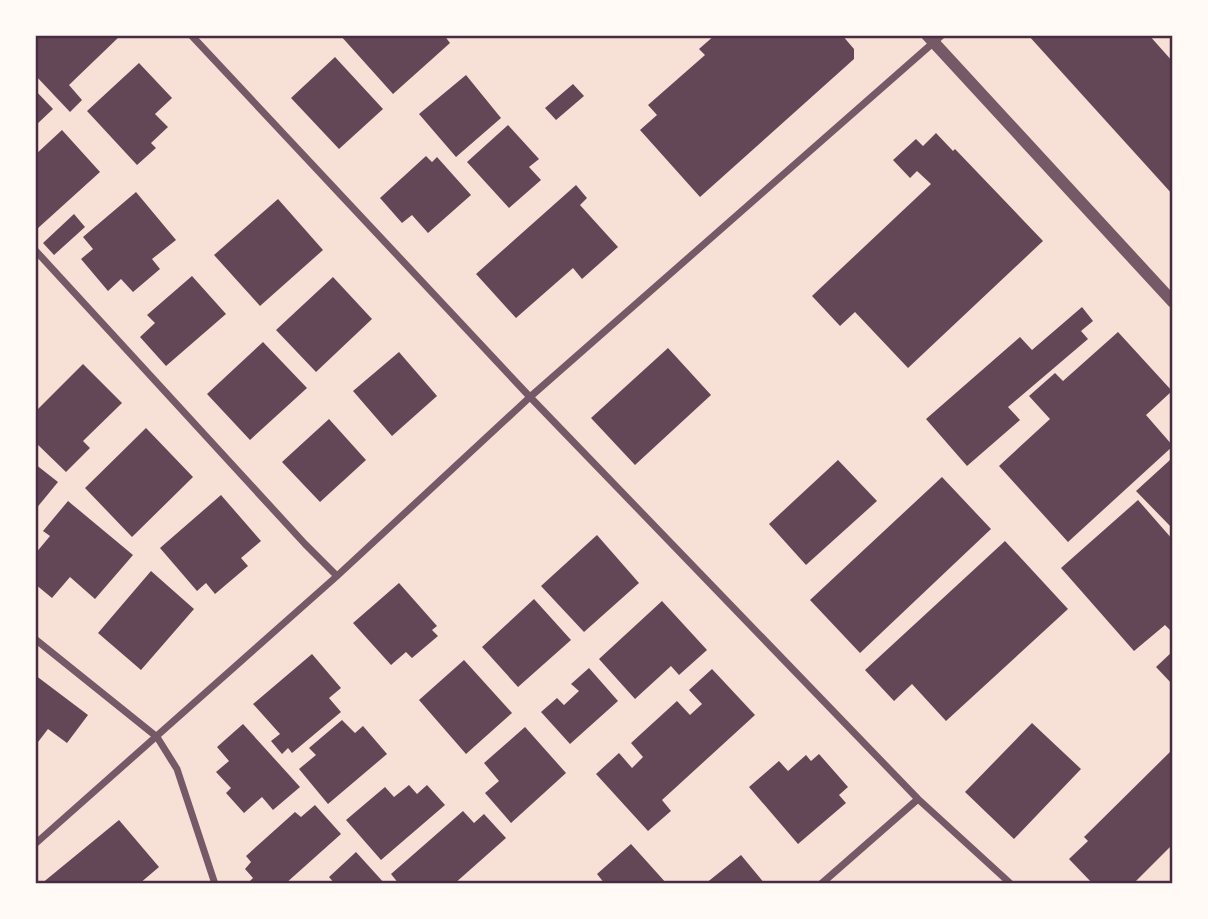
<svg xmlns="http://www.w3.org/2000/svg" width="1208" height="919" font-family="'Roboto Condensed',sans-serif">
	<style>
		.building { fill: #644757 }
		.lines { fill: none; stroke-linecap: round; stroke-linejoin: round }
		.minor { stroke: #755966; stroke-width: 7 }
		.tertiary { stroke: #755966; stroke-width: 12 }
		.neatline { fill: none; stroke: #4a2c40; stroke-width: 2.5 }
	</style>
	<rect width="100%" height="100%" fill="#f7e1d7"/>
	<!-- building -->
	<path class="building" d="M35,35H121L69,85L82,100L70,112L35,75Z
		M340,35H444L450,43L393,94Z
		M715,35H842L854,49V59L700,197L640,130L657,115L648,105L705,55L699,49Z
		M1028,35H1149L1173,62V195Z
		M335,57L383,109L339,149L291,98Z
		M139,63L172,98L155,114L168,127L151,143L156,148L137,165L87,111Z
		M466,75L501,118L456,157L419,114Z
		M573,84L584,96L556,120L545,108Z
		M35,90L53,109L35,126Z
		M508,125L539,159L529,167L541,180L509,208L467,162Z
		M62,130L100,172L37,229L35,227V155Z
		M936,133L953,151L955,149L1043,241L908,368L855,312L840,326L812,296L931,184L917,171L910,178L893,160L916,139L923,146Z
		M426,156L432,162L437,157L471,195L428,233L412,215L402,223L380,198Z
		M576,185L587,198L580,205L618,247L582,279L573,268L516,318L476,274Z
		M136,192L176,240L152,259L160,269L133,292L121,279L108,291L81,259L93,249L83,237Z
		M278,199L323,250L260,306L214,255Z
		M74,214L85,227L54,255L43,243Z
		M192,276L226,314L166,366L140,337L155,323L147,315Z
		M333,277L372,319L316,372L276,330Z
		M1082,307L1093,321L1081,331L1088,339L1008,407L1020,420L967,466L926,419L1020,337L1032,350Z
		M1118,332L1172,391L1146,415L1173,446L1068,542L999,466L1050,419L1029,396L1055,373L1063,381Z
		M263,342L307,388L250,440L207,394Z
		M668,348L711,395L635,465L591,418Z
		M399,352L437,396L392,436L353,391Z
		M83,364L122,403L83,441L90,448L66,472L35,442V406L38,409Z
		M329,419L366,460L320,502L282,462Z
		M146,428L193,477L132,537L85,488Z
		M838,460L877,501L806,565L769,524Z
		M1170,460L1173,463V529L1136,491Z
		M35,464L58,482L35,510Z
		M942,477L991,529L860,653L810,600Z
		M221,495L261,541L241,558L248,566L215,594L206,583L197,591L160,548Z
		M1138,500L1173,540V628L1171,631L1165,625L1134,651L1061,568Z
		M68,501L133,555L95,599L70,577L52,598L35,584V554L50,536L43,531Z
		M597,535L639,583L584,632L541,586Z
		M1005,541L1068,609L946,721L912,684L894,701L865,670Z
		M151,571L194,609L141,670L98,633Z
		M399,583L437,626L432,630L438,636L412,658L406,652L391,665L353,623Z
		M534,599L571,640L518,687L482,647Z
		M662,601L707,650L679,675L671,666L635,699L599,659Z
		M1173,651V685L1156,667Z
		M312,654L341,688L329,698L341,712L292,753L288,748L282,754L271,741L280,734L253,704Z
		M464,660L512,713L466,754L419,700Z
		M589,668L618,701L570,744L541,712L557,698L564,705L579,691L571,684Z
		M712,669L755,715L662,800L671,811L648,831L596,774L619,753L632,768L643,757L631,743L677,701L690,715L702,704L689,690Z
		M35,675L88,715L67,743L48,729L35,746Z
		M342,720L355,733L363,726L387,754L328,804L299,769L316,755L309,748Z
		M1032,723L1081,769L1014,839L965,792Z
		M243,724L300,787L273,810L262,797L244,813L226,793L231,788L216,772L229,761L217,747Z
		M525,727L566,773L511,823L485,793L499,781L484,763Z
		M1173,749V844L1133,884H1093L1069,859L1088,841L1084,837Z
		M819,754L848,787L839,795L846,803L798,844L749,787L779,761L788,771L806,755L811,761Z
		M409,785L417,794L427,785L445,805L381,860L346,820L385,787L394,797Z
		M315,805L341,834L285,884H251L249,882L253,878L245,869L251,862L246,856L295,812L301,817Z
		M463,811L474,823L484,814L506,838L454,884H399L391,874Z
		M119,820L159,867L139,884H41Z
		M631,844L667,884H605L597,874Z
		M356,852L385,884H335L329,877Z
		M741,855L765,884H705Z"/>
	<g class="lines">
		<!-- minor -->
		<path class="minor" d="M191,35L530,397L918,799L1011,884
			M35,250L305,544L337,576
			M35,639L157,737L177,769L215,884
			M35,844L337,576L530,397L942,35
			M821,884L918,799"/>
		<!-- tertiary -->
		<path class="tertiary" d="M927,35L1173,302"/>
	</g>
	<!-- border -->
	<rect width="1208" height="919" fill="none" stroke="#fffaf5" stroke-width="74"/>
	<rect x="37" y="37" width="1134" height="845" class="neatline"/>
</svg>
